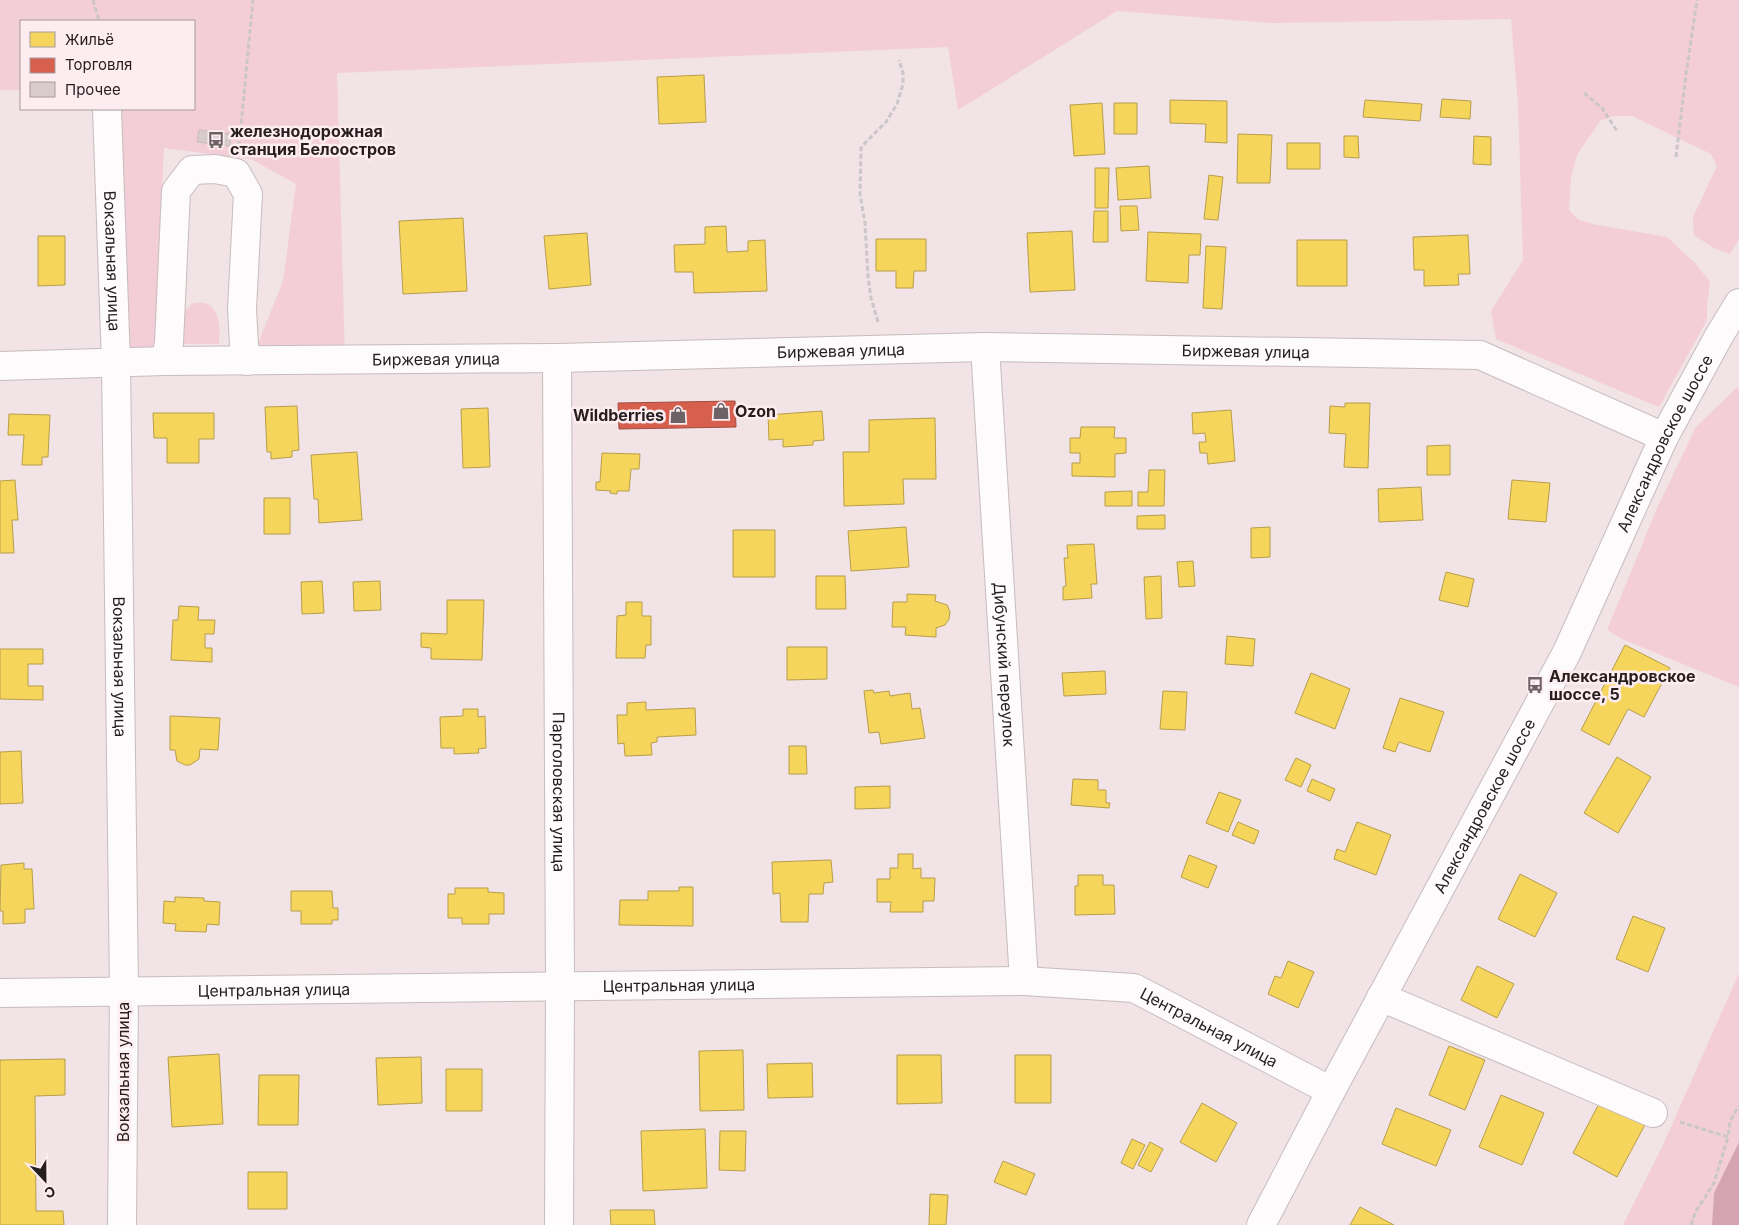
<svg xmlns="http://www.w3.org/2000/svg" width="1739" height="1225" font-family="Inter,sans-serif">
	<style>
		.green { fill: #f3ced7 }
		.water { fill: #d4a4b1 }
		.homes { fill: #f6d55c; stroke: #b89e4a }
		.shops { fill: #d6604d; stroke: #a14c3f }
		.building { fill: #d7cbce; stroke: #c8bdc0 }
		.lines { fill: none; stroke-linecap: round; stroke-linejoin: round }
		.minor-casing { stroke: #c7bcbf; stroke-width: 30 }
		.path { stroke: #cbc6c8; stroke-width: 3; stroke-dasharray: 5 2.5; stroke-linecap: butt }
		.minor { stroke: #fdfbfb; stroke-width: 28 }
		.labels { text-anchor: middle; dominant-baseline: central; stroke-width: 5; stroke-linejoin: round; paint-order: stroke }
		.poi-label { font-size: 16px; font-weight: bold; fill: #261d1f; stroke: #fdedf1; text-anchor: start }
		.street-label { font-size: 16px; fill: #261d1f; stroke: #fdedf1 }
	</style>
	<rect width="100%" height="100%" fill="#f1e3e6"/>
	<!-- green -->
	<path class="green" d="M0,0H1739V239L1730,254L1712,247L1694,235L1693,217L1717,166L1711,154L1632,116H1613L1600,121L1577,155L1571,177L1569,210L1579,220L1597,225L1667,237L1696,264L1710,282L1707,305V320L1659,407L1496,339L1491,311L1523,260L1518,104L1511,19L1271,23L1117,11L958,110L948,47L337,73L345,360L251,361L283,281L296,184L251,159L164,148L155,346L159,361L119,362L107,109H194V21H21V90H0Z
		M193,303C196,303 202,302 205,303C221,309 220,331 219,344H180L182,314Z
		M1736,388L1739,389V687L1622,639L1607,630L1658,506L1696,427Z
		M1739,973V1142L1714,1193L1712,1225H1623L1663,1145Z"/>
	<!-- water -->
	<path class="water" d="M1739,1142V1225H1712L1714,1193Z"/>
	<!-- homes -->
	<path class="homes" d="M704,75L706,122L659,124L657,77Z
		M1442,99L1471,101L1470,119L1440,117Z
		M1170,100L1227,101V143L1205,142L1206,124L1170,123Z
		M1365,100L1422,104L1420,121L1363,117Z
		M1102,103L1105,154L1074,156L1070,105Z
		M1114,103H1137V134H1114Z
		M1238,134L1272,135L1270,183H1237Z
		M1344,136H1358L1359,158L1344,157Z
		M1474,136L1491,137V165L1473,164Z
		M1287,143H1320V169H1287Z
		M1149,166L1151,198L1118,200L1116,168Z
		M1095,168H1109L1108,208H1095Z
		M1209,175L1223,177L1218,220L1204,219Z
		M1120,206H1137L1139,230L1121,231Z
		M1094,211H1108V242H1093Z
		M463,218L467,291L403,294L399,221Z
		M726,226L727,252L748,251V241L765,240L767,291L694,293L693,272H675L674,245L705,244V227Z
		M1072,231L1075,290L1030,292L1027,233Z
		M1148,232L1201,234L1200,255H1189L1188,283L1146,281Z
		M587,233L591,285L549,289L544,236Z
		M1468,235L1470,274H1458L1459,285L1424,286V270H1414L1413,237Z
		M38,236H65V285L38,286Z
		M876,239H926V271H914L913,288H896V271H876Z
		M1297,240H1347V286H1297Z
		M1206,246L1226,247L1222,309L1203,308Z
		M1345,403H1370L1368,468L1344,467L1346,434L1329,433L1330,406L1345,407Z
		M297,406L299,450L292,451V457L271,459V452H267L265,407Z
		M488,408L490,467L463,468L461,409Z
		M1231,410L1235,461L1208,464L1207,453H1200L1199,442H1206L1205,433L1193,434L1192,413Z
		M822,411L824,440L813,441V445L783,447V439L769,440L768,415Z
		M153,413H214V439H199V463H167V438H154Z
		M9,414L50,415L48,457H42V465H22L24,435H8Z
		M935,418L936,479H903L904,504L844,506L843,452H869V420Z
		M1081,427H1115L1114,438H1126V453L1115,454V477L1072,476V463H1080V453H1070V438H1080Z
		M1450,445V475H1427V446Z
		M357,452L362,520L319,523L318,499H314L311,455Z
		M602,453L640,454L639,469H631L629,491H617V494L610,493L611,491L596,490V482H600Z
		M1149,470H1165L1164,506H1138V492H1148Z
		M15,480L18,520H12L14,553H0V481Z
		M1512,480L1550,483L1546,522L1508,519Z
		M1421,487L1423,520L1379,522L1378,489Z
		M1132,491V506H1105V492Z
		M264,498H290V534H264Z
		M1165,515V529H1137V516Z
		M906,527L909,567L851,571L848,531Z
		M1270,527V557L1251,558V528Z
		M733,530H775V577H733Z
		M1094,544L1097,584H1091L1092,598L1063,600V587L1066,586L1064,558H1068L1067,545Z
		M1193,561L1195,586L1179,587L1177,562Z
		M1446,572L1474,579L1468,607L1439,600Z
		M816,576H845L846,609H816Z
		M1161,576L1162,618L1146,619L1144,577Z
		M322,581L324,613L302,614L301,582Z
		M380,581L381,610L354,611L353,582Z
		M907,594L936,595L935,601L947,605L950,612L949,619L945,625L936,628V637L905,635L906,627H892L893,602H907Z
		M447,600H484L482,660L431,659V648L421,647V633L447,634Z
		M626,602H642V616H651V645H646L645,658H616L617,616L626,615Z
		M179,606L199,607L198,620H215L214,634H205V648H212V662L171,660L173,620H178Z
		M1227,636L1255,639L1253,666L1225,664Z
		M1625,645L1670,668L1644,717L1628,709L1609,745L1581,730Z
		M787,647H827V679L787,680Z
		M0,649H43V664H28V686H43V700L0,699Z
		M1105,671L1106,694L1064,696L1062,673Z
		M1311,673L1350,689L1335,729L1295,713Z
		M873,690L874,693L889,691L890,696L910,693L912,709L920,708L925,738L881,744L879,732L869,733L864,691Z
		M1163,691L1187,692L1185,730L1160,729Z
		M1400,698L1444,712L1430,752L1399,742L1395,752L1383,748Z
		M646,702V710L695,708L696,735L657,737V742L651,743L652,755L625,756L624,743L618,744L617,715H627V703Z
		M463,709H478V717L485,716L486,748L478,749L479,753L454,754V748H441L440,717L463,716Z
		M170,716L220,718L218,750L200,749L199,759L190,765H185L177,761L175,750H170Z
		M789,746H806L807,774H789Z
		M21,751L23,803L0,804V752Z
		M1617,757L1651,777L1618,833L1584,813Z
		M1296,758L1311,765L1301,787L1285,780Z
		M1073,779L1098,780V790H1106V803H1110L1109,808L1071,805Z
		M1312,779L1335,789L1330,801L1307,791Z
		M890,786V808L855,809V787Z
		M1219,792L1241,800L1228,832L1206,823Z
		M1238,822L1259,831L1254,844L1232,835Z
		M1357,822L1391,835L1376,875L1334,859L1337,849L1345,852Z
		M898,854H913V869L921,868V878H935L934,901H923V912H890L891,902H877V879H890V868H898Z
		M1189,855L1217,866L1208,888L1181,877Z
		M831,860L833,882L824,883L823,894H809L808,922H781L780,893L773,894L772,862Z
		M24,863V869H32L34,909H25V923L3,924V911H0L1,865Z
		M1520,874L1557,893L1535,937L1498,919Z
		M1078,875H1103V885H1114L1115,914L1075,915V886H1078Z
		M679,887H693V926L619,925L620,900H648V891H679Z
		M455,888H488V892L504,893V914H489V924H462V918H448V894H455Z
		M291,891H332L333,908H338V920H332V924H301V911H291Z
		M175,897L204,898V901L220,902L219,925L207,924L206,932L175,931L176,924L163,923L164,901L175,902Z
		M1633,916L1665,928L1648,972L1616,959Z
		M1288,961L1314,972L1298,1008L1268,994L1275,976L1281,978Z
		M1477,966L1514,984L1497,1018L1461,1000Z
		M1449,1046L1485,1060L1465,1110L1429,1095Z
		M743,1050L744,1110L700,1111L699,1051Z
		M219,1054L223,1124L172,1127L168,1057Z
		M897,1055H941L942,1103L897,1104Z
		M1015,1055H1051V1103H1015Z
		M421,1057L422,1103L378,1105L376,1058Z
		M65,1059V1095L35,1096L36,1211H63L64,1225H0V1060Z
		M812,1063L813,1097L768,1098L767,1064Z
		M446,1069H482V1111H446Z
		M259,1075H299L298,1125H258Z
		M1501,1095L1544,1113L1522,1165L1479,1147Z
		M1602,1098L1647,1121L1617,1177L1573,1153Z
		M1202,1103L1237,1123L1216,1162L1180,1142Z
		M1396,1108L1451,1130L1436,1166L1382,1144Z
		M705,1129L707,1188L643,1191L641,1131Z
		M720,1131H746L745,1171L719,1170Z
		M1132,1139L1145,1145L1133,1169L1121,1163Z
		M1150,1142L1163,1149L1151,1172L1138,1165Z
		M1003,1161L1035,1174L1026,1195L994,1182Z
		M248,1172H287V1209H248Z
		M930,1194L948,1195L946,1225H929Z
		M1360,1207L1394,1225H1350Z
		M610,1210H654L655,1225H611Z"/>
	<!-- shops -->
	<path class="shops" d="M735,401L736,427L619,429L618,403Z"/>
	<!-- building -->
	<path class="building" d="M199,130L231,134L230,146L197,142Z"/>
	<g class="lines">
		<!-- minor casing -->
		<g class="minor-casing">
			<g id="minor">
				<path id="s1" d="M107,109L116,363L124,992L122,1225"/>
				<path id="s2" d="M985,347L1024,981"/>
				<path id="s3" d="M557,358L560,986L559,1225"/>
				<path d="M165,361L169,343L176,191L192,170L215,169L236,173L248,194L242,309L244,345L247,361"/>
				<path id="s4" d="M0,366L165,361L557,358L985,347L1480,355L1664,437"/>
				<path id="s5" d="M0,993L1024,981L1134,988L1331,1091"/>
				<path d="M1381,997L1653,1113"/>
				<path id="s6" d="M1261,1225L1331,1091L1567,652L1664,437L1719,336L1739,303"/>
			</g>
		</g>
		<!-- path -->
		<path class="path" d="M93,0L99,21
			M1584,93L1602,108L1617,131
			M239,146L253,0
			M1676,157L1686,74L1697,0
			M878,322L871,298L868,277L865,223L860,194L861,148L866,142L886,122L897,104L903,84V73L899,60
			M1680,1122L1728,1137L1730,1121L1739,1106
			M1691,1225L1696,1211L1714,1183L1728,1137"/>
		<!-- minor -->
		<use href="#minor" class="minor"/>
	</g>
	<!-- icons -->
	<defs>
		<g id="bus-bare" transform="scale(1.35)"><path d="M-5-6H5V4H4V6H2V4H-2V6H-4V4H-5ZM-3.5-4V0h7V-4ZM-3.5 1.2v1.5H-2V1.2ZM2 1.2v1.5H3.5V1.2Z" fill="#6d6265" stroke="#fdedf1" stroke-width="2.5" paint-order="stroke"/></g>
		<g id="shop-bare" transform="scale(1.35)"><path d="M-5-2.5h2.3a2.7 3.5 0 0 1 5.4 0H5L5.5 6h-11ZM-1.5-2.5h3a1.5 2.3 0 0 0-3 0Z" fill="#6d6265" stroke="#fdedf1" stroke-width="2.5" paint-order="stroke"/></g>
	</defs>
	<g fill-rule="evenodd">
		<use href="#bus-bare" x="216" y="140"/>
		<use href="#shop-bare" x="721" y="411"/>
		<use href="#shop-bare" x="678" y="415"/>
		<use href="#bus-bare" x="1535" y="685"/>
	</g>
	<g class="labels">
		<!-- poi labels -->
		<g class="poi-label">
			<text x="230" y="131">железнодорожная<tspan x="230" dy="18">станция Белоостров</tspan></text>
			<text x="735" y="411">Ozon</text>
			<text x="664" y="415" text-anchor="end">Wildberries</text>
			<text x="1549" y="676">Александровское<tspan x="1549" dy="18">шоссе, 5</tspan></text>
		</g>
		<!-- street labels -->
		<g class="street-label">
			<text stroke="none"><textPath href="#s1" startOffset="152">Вокзальная улица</textPath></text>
			<text stroke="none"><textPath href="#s4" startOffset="841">Биржевая улица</textPath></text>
			<text stroke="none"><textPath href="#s4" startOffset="1246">Биржевая улица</textPath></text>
			<text stroke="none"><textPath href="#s4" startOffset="436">Биржевая улица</textPath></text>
			<text stroke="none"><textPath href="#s6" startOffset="880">Александровское шоссе</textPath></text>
			<text stroke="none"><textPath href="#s2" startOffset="318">Дибунский переулок</textPath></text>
			<text stroke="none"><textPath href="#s1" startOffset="558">Вокзальная улица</textPath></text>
			<text stroke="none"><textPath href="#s3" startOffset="434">Парголовская улица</textPath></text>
			<text stroke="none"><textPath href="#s6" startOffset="475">Александровское шоссе</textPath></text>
			<text stroke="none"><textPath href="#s5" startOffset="679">Центральная улица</textPath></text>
			<text stroke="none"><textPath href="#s5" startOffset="274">Центральная улица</textPath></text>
			<text stroke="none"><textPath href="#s5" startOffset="1219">Центральная улица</textPath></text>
			<text transform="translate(123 1072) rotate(-90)">Вокзальная улица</text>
		</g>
	</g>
	<!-- legend -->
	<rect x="20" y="20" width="175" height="90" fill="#fdedf1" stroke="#a79a9d"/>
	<rect x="30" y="32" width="25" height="15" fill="#f6d55c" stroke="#a79a9d"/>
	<text x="65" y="45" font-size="15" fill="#261d1f">Жильё</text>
	<rect x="30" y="58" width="25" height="15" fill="#d6604d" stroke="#a79a9d"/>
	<text x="65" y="70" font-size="15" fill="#261d1f">Торговля</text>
	<rect x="30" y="82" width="25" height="15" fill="#d7cbce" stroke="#a79a9d"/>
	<text x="65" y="95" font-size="15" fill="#261d1f">Прочее</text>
	<!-- north arrow -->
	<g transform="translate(45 1180) rotate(158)" stroke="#fdedf1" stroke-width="4" paint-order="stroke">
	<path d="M0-4L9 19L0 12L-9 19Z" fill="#261d1f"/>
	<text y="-8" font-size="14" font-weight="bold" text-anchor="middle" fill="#261d1f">С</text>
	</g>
</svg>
